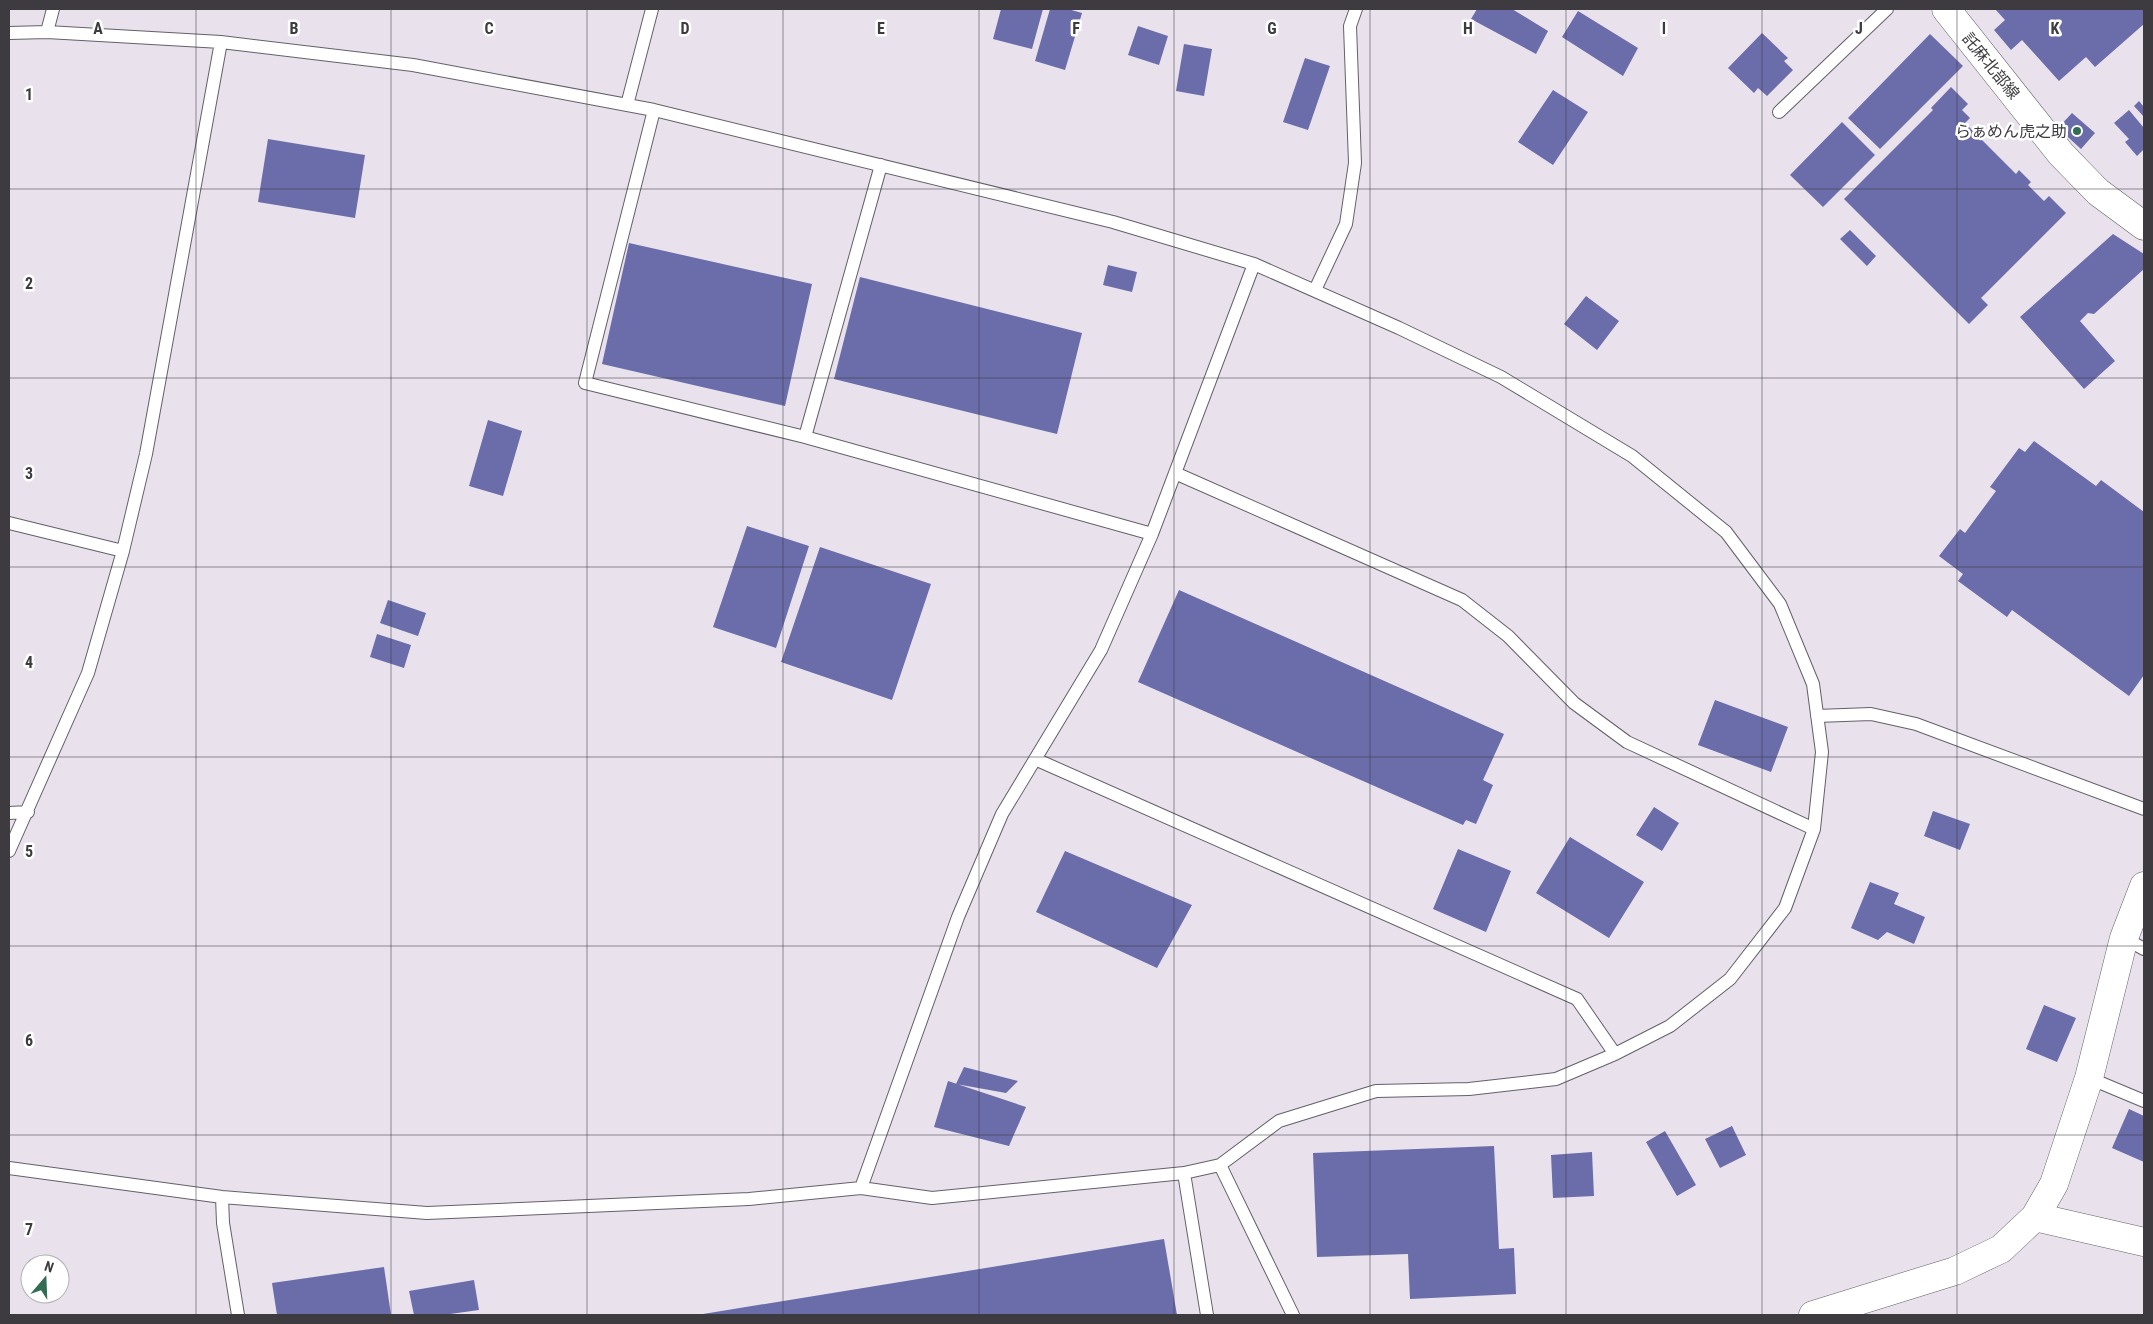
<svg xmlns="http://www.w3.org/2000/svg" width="2153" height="1324" font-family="'Roboto Condensed','Noto Sans JP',sans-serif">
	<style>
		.building { fill: #6b6caa }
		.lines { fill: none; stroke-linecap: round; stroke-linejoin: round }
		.service-casing { stroke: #645f69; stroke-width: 14 }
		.tertiary-casing { stroke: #645f69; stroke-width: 29 }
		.secondary-casing { stroke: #645f69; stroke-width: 29 }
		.service { stroke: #fff; stroke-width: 12 }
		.tertiary { stroke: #fff; stroke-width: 28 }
		.secondary { stroke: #fff; stroke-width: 28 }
		.grid { fill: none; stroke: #3d3b3f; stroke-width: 1; stroke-opacity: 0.55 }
		.poi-dot { fill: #336c55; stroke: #fff; stroke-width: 2 }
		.labels { text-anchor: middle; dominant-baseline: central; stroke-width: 5; stroke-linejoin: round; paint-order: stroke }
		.street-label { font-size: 16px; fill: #3d3b3f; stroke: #fff }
		.poi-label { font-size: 16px; fill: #3d3b3f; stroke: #fff; text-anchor: end }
		.grid-label { font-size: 16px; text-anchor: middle; font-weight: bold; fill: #3d3b3f; stroke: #fff; stroke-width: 5; stroke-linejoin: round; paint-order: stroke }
	</style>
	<rect width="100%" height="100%" fill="#e9e2ed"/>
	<!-- building -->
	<path class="building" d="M1001,9H1043L1032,49L993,39Z
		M1050,9H1068L1082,13L1065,70L1035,61Z
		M1477,9H1512L1548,31L1536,54L1471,19Z
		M1995,9H2144V24L2095,67L2086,57L2059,81L2022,40L2011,50L1994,30L2005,20Z
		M1578,11L1638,48L1623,76L1562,37Z
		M1138,26L1168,36L1159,65L1128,55Z
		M1762,33L1788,58L1784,61L1793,70L1767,96L1758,88L1754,93L1728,68Z
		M1930,34L1963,66L1880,149L1848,118Z
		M1184,44L1212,49L1204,96L1176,91Z
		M1305,58L1330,66L1308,130L1283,122Z
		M1951,87L1968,104L1962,110L1970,118L1965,123L2016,174L2019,170L2031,182L2028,185L2044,201L2049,196L2066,213L1981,298L1988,305L1969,324L1844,199L1933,110L1931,108Z
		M1553,90L1588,112L1553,165L1518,142Z
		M2139,101L2144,107V117L2134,106Z
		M2129,110L2144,128V149L2137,156L2125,142L2129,139L2114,123Z
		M2072,113L2095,133L2081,149L2058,128Z
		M1842,122L1875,155L1823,207L1790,175Z
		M268,139L365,155L355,218L258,202Z
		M1850,230L1876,256L1867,266L1840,239Z
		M2113,234L2144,254V269L2094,314L2088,313L2080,321L2115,361L2084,389L2020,317Z
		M629,243L812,284L785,406L602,364Z
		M1108,265L1137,272L1132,292L1103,285Z
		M860,277L1082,333L1057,434L834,379Z
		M1586,296L1619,321L1597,350L1564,324Z
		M488,420L522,431L503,496L469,486Z
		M2034,441L2096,486L2101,480L2144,512V675L2129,696L2012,610L2007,617L1958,581L1963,574L1939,556L1960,529L1965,533L1996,491L1990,487L2019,448L2025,452Z
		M747,526L809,546L776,648L713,627Z
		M820,547L931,584L892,700L781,662Z
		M1179,590L1504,734L1483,780L1493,785L1476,824L1466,820L1463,825L1138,682Z
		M388,600L426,613L418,636L380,623Z
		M377,634L411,645L404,668L370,657Z
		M1715,700L1788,727L1771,772L1698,745Z
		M1654,807L1679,823L1662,851L1636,835Z
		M1933,811L1970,824L1960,850L1924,836Z
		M1570,837L1644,882L1609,938L1536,893Z
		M1458,849L1511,871L1486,932L1433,909Z
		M1065,851L1192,905L1157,968L1036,912Z
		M1870,882L1899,893L1894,904L1925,917L1914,944L1887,932L1878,940L1851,928Z
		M2044,1005L2076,1018L2057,1062L2026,1049Z
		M964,1067L1018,1081L1006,1093L956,1084Z
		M948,1081L1026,1107L1009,1146L934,1127Z
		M2129,1109L2144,1116V1162L2112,1148Z
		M1732,1126L1746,1155L1720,1168L1705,1139Z
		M1665,1131L1696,1185L1677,1196L1646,1142Z
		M1494,1146L1499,1249L1514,1248L1516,1294L1410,1299L1408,1254L1317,1257L1313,1153Z
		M1592,1152L1594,1196L1553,1198L1551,1155Z
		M1164,1239L1177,1315H704L703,1314Z
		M384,1267L391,1315H277L272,1283Z
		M474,1280L479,1310L443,1315H414L409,1291Z"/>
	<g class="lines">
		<!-- service casing -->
		<g class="service-casing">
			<path id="service" d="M47,32L53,9
				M9,33L47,32L221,42L413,65L654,110L1113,222L1254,264L1399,328L1501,377L1632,456L1726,532L1780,604L1813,684L1822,752L1814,829L1785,908L1730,979L1670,1026L1615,1054L1556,1079L1469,1089L1376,1091L1279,1121L1220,1165L1184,1173L932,1198L861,1188L749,1199L427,1213L222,1197L9,1168
				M627,105L652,9
				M654,110L585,383L805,437L1152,534
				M1779,112L1887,9
				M1315,290L1346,224L1355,163L1350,26L1356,9
				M805,437L881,165
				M1175,473L1462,600L1508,636L1574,703L1627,742L1814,829
				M9,523L123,551
				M1817,716L1871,714L1916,724L2144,809
				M1035,759L1577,999L1615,1054
				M9,813L28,812
				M9,851L88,673L123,551L146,454L221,42
				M2124,938L2144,949
				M2089,1078L2144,1101
				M1220,1165L1293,1315
				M1184,1173L1207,1315
				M861,1188L958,917L1002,814L1101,650L1152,534L1254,264
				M222,1197L223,1223L238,1315"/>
		</g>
		<!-- tertiary casing -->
		<g class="tertiary-casing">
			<path id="tertiary" d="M2035,1217L2144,1242
				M1813,1315L1955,1271L2001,1249L2035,1217L2054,1184L2089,1078L2124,938L2144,886"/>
		</g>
		<!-- secondary casing -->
		<g class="secondary-casing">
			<path id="secondary" d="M1946,9L2061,154L2098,192L2144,226"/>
		</g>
		<!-- service -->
		<use href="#service" class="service"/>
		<!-- tertiary -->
		<use href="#tertiary" class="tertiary"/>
		<!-- secondary -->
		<use href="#secondary" class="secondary"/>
	</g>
	<!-- grid -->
	<path class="grid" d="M196,9V1315M391,9V1315M587,9V1315M783,9V1315M979,9V1315M1174,9V1315M1370,9V1315M1566,9V1315M1762,9V1315M1957,9V1315M9,189H2144M9,378H2144M9,567H2144M9,757H2144M9,946H2144M9,1135H2144"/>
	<!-- markers -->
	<circle class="poi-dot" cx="2077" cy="131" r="5"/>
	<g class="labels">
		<!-- street labels -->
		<g class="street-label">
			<text transform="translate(1991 66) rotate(51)">託麻北部線</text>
		</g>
		<!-- poi labels -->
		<g class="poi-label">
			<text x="2067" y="131">らぁめん虎之助</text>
		</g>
	</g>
	<g class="grid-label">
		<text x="98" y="34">A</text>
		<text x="294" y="34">B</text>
		<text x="489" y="34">C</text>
		<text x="685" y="34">D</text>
		<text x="881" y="34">E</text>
		<text x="1076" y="34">F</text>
		<text x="1272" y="34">G</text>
		<text x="1468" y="34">H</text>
		<text x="1664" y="34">I</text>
		<text x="1859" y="34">J</text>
		<text x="2055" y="34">K</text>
		<text x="29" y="100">1</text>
		<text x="29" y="289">2</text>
		<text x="29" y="479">3</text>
		<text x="29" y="668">4</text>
		<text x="29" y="857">5</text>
		<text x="29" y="1046">6</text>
		<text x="29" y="1235">7</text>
	</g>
	<!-- border -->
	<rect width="2153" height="1324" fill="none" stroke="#3d3b3f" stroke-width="20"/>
	<!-- north arrow -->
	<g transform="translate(45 1279) rotate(19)"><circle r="24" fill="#ffffff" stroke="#b1b1b2"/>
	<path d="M0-4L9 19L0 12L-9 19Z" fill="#336c55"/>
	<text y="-8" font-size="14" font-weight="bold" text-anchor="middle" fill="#3d3b3f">N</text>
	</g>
</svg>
